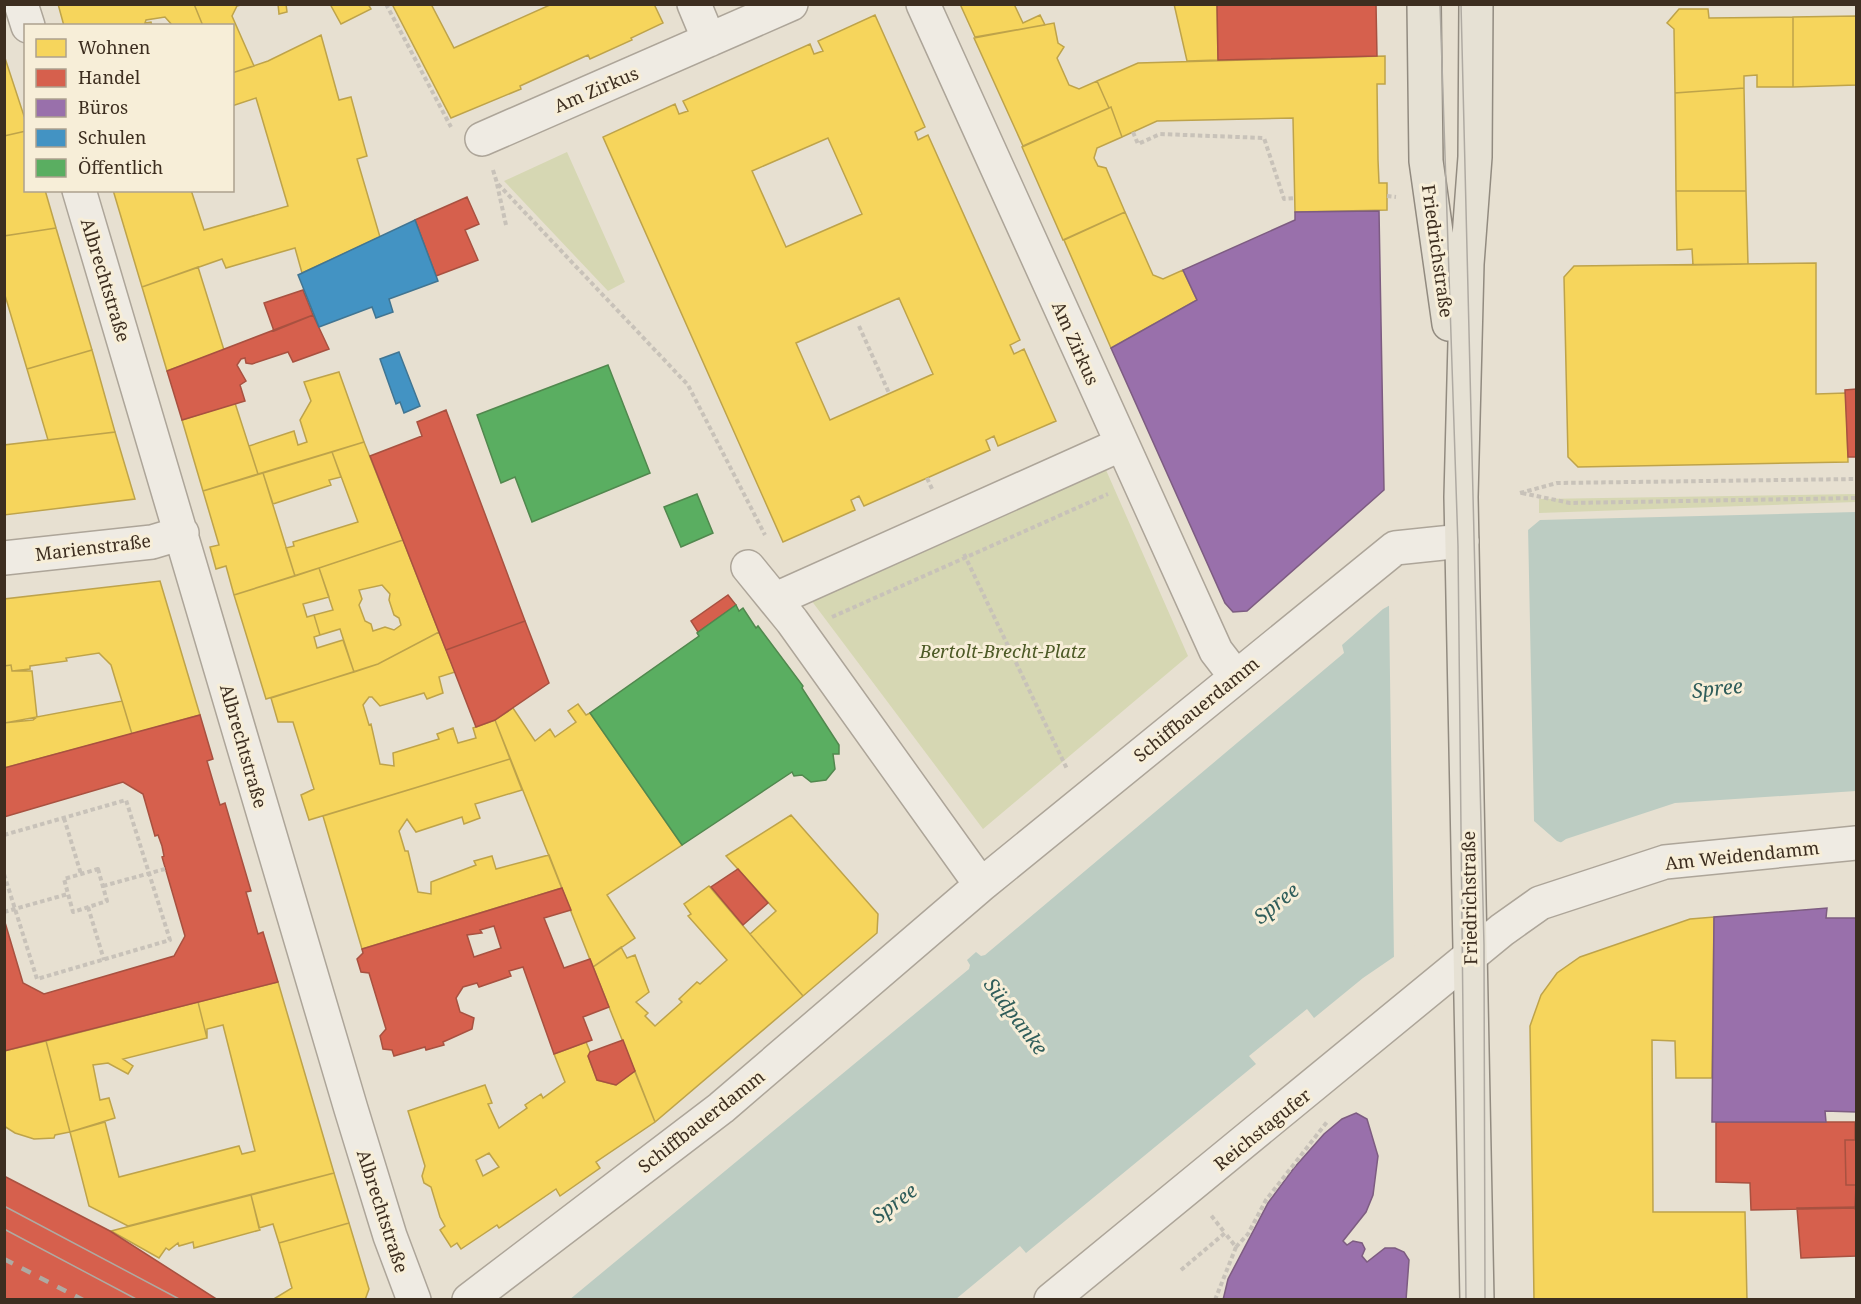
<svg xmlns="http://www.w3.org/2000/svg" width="1861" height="1304" font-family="'Noto Serif',serif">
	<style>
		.green { fill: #d6d7b3 }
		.water { fill: #bcccc2 }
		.pier { fill: #e7e0d1 }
		.homes { fill: #f6d55c; stroke: #bea34a; stroke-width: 1.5; fill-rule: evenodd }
		.shops { fill: #d6604d; stroke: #a85140; stroke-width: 1.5; fill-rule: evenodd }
		.offices { fill: #9970ab; stroke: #7d5c81; stroke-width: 1.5 }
		.schools { fill: #4393c3; stroke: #417592; stroke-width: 1.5 }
		.public { fill: #5aae61; stroke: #51884e; stroke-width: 1.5 }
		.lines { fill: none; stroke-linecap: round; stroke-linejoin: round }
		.minor-casing { stroke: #ada599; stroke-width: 36 }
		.major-casing { stroke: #928b80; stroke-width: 36 }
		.path { stroke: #c8c2b9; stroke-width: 4; stroke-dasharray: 4.5 3; stroke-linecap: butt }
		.minor { stroke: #efebe3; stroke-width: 33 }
		.major { stroke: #e6e1d4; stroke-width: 33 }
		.tram { stroke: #afaaa2; stroke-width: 1.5 }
		.rail { stroke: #afaaa2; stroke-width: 4.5; stroke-dasharray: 10 10; stroke-linecap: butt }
		.labels { text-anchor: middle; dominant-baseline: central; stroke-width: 6; stroke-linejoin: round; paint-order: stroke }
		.street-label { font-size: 18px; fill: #3d2e20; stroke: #f7eed8 }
		.park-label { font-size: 18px; font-style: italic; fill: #4d5a26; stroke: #f7eed8 }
		.water-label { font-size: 20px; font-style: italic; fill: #2f5d5a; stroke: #f7eed8 }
	</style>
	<rect width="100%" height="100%" fill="#e7e0d1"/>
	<!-- green -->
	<path class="green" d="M567,152L625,282L608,291L504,181Z
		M1106,470L1188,656L983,829L811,600Z
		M1856,494V502L1539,513V499Z"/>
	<!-- water -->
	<path class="water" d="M1856,512V791L1675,803L1566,839L1363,978L1314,1018L1307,1009L1249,1056L1256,1064L1026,1253L1020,1246L956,1299L569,1300L969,969L970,965L967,960L976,952L981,956L985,955L1344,653L1342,645L1383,609L1528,530L1540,520Z"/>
	<!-- pier -->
	<path class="pier" d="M1528,526L1534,821L1557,841L1565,844L1394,960L1389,605H1384Z"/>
	<!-- homes -->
	<path class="homes" d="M58,4H194L203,26H173L165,17L146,20L145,23L151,22L152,26H64Z
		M194,4H245L237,6L232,16L254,66L232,73V26H203Z
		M278,4H286L287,12L279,14Z
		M330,4H368L371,9L341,24Z
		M392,4H431L454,48L552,4H654L663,23L631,38L632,40L590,59L588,55L520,86L521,89L451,118Z
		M960,4H1014L1023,23L1040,15L1045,25L975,37Z
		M1174,4H1217L1218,60L1187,61Z
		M1679,9H1708L1709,18L1793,17V87H1757V75L1744,76V88L1675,93L1674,29L1667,23Z
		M875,15L925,127L915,132L918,140L928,135L1020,340L1010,345L1014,354L1024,349L1056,421L998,446L994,436L986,440L990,450L864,506L859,496L851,500L855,510L783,542L603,137L675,104L679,114L688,111L683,101L810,44L814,54L823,51L818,41ZM828,138L862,214L786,247L752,171ZM899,298L933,374L830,420L796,343Z
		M1856,16V85L1793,87V17Z
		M1054,23L1058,43L1064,47L1057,58L1069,85L1079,89L1097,81L1109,108L1023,146L974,38Z
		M321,35L339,100L351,97L367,156L357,159L380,237L302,273L295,248L226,268L222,259L142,287L113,190H191L204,230L288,206L256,98L232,106V73L268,61Z
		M4,55L26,122V131L4,136Z
		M1385,56V84H1377L1378,160L1379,183H1387V210L1295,212L1293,118L1157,121L1122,137L1111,107L1109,108L1097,81L1138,63Z
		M1744,88L1746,191H1676L1675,93Z
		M1111,107L1122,137L1097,148L1094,158L1098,166L1106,168L1125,212L1063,240L1022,147Z
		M26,131V190H45L56,228L4,236V136Z
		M1676,191H1746L1748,264L1693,265L1692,249L1677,250Z
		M1125,212L1153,275L1163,279L1183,270L1197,300L1111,348L1064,240Z
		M56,228L92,350L27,369L4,292V236Z
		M1816,263V394L1846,393L1848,462L1578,467L1568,457L1564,277L1574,266Z
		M198,267L224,350L167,371L142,287Z
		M92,350L115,432L48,440L27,369Z
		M339,372L364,442L258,474L249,446L294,431L298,445L307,442L300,420L311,401L304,382Z
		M235,403L258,474L203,491L182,420Z
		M115,432L135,499L4,515V445Z
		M364,442L403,540L295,576L286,548L294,546L293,542L358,522L332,452Z
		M332,452L341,477L329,480L331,485L273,504L263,473Z
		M263,473L295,576L234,595L226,566L216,569L210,547L219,545L203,491Z
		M403,540L439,632L378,664L354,672L340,629L320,635L314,615L333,610L319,568ZM382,585L390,594L389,600L394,615L399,618L401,625L394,630L385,627L373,631L371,624L365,621L359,605L362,599L359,590Z
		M319,568L329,597L303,604L307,617L314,615L320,635L314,637L317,648L343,640L354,672L266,699L234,595Z
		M160,581L200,715L132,734L111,665L99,653L66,658L67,661L30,666V669L12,671L11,665L4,666V599Z
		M439,632L455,672L439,677L443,693L427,699L424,693L380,706L372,697H369L363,705L369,725L371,724L380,764L394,766L393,753L439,739L437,734L453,728L458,743L476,738L473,728L495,720L510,759L309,820L301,795L314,789L293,722H278L271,698L378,664Z
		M11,665L12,671H32L37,717L33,720L4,723V666Z
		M122,701L132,734L4,768V723Z
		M578,704L586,715L590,713L682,845L607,895L635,938L593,967L495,720L513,708L535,741L550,729L555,737L576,722L568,711Z
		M510,759L522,790L475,804L480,818L464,824L462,817L416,832L407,819L399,831L405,851H408L418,892L431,894V882L476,865L474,861L492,856L496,869L549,855L562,888L362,949L323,816Z
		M791,815L878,914L877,933L803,996L750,934L776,911L726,856Z
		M709,886L803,996L655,1122L593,967L621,947L627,958L635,955L649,992L636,1002L648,1013L645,1016L655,1026L682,1002L679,999L697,982L700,984L727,960L688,916L691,914L684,904Z
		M1714,917L1712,1078H1676L1675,1041L1652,1040L1653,1212H1745L1747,1300H1534L1530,1026L1541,995L1557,973L1580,957L1690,919Z
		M278,982L334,1173L128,1226L89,1206L70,1132L105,1122L119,1177L239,1146L242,1154L255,1151L223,1025L207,1029V1038L198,1002Z
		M198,1002L207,1038L123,1059L133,1066L128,1074L108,1063L93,1065L100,1100L109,1098L115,1118L70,1132L46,1041Z
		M46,1041L70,1132L55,1135L54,1138L34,1139L15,1133L4,1126V1051Z
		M586,1042L591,1054L588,1056L597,1080L616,1085L635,1071L655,1122L596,1162L600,1168L560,1196L556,1189L499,1228L497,1225L461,1249L457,1243L451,1247L440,1230L445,1226L440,1217L431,1187L424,1183L422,1176L425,1166L408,1111L485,1085L492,1103L488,1104L499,1128L527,1108L525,1105L541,1094L543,1098L565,1082L554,1054ZM489,1153L499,1167L483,1176L476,1160Z
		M334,1173L349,1223L279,1243L273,1224L259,1228L251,1195Z
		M251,1195L260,1230L194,1248L193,1242L179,1246L178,1243L169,1250L166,1248L159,1258L111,1231Z
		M349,1223L369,1289L365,1300H272L292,1288L279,1243Z"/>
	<!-- shops -->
	<path class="shops" d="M1217,4H1376L1377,56L1218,60Z
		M467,197L479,224L465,230L478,260L436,276L415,220Z
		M303,290L313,315L274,331L264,303Z
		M313,315L329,349L293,362L288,352L252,364L246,363L245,358L241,359L237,365L246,381L240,385L245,401L182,420L167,371Z
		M1856,389V457H1848L1845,390Z
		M446,410L525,621L446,650L370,456L422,436L417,422Z
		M728,595L736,605L698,632L691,621Z
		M525,621L549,683L495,720L476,727L446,650Z
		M200,715L213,759L207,761L220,805L225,803L251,891L246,892L258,934L263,932L278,982L4,1051V919L23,983L44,994L174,956L185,936L162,857L164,856L162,846L158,835L155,836L143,794L123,782L4,817V768Z
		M738,869L768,903L743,925L711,887Z
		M562,888L571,910L544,918L564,968L590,959L609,1007L583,1017L592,1040L554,1054L523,967L509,971L511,976L479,987L477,983L463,987L456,998L460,1012L474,1018L472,1029L443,1042L444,1045L426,1050L425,1047L394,1056L392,1050L383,1049L380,1036L386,1029L369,973L361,972L357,959L363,953L362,949ZM494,926L501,948L474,957L467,935L482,933L480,930Z
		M623,1040L635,1071L616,1085L597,1080L588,1056L590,1052Z
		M1716,1122H1855V1140H1845L1846,1185H1856L1855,1208L1751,1210L1750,1183L1716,1182Z
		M1855,1122H1856V1207L1855,1208L1856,1185H1846L1845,1140H1855Z
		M4,1176L110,1231L218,1300H4Z
		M1856,1207V1256L1801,1258L1797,1208Z"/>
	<!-- offices -->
	<path class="offices" d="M1379,211L1384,490L1247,611L1233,612L1225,603L1111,348L1197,300L1183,270L1295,220V212Z
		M1856,906V1122V1112L1825,1111L1826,1122H1712L1714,917L1827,908L1826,918H1856Z
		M1356,1113L1367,1119L1378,1156L1373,1195L1366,1212L1343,1241L1347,1245L1353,1241L1362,1243L1365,1249L1362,1256L1367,1262L1385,1248H1395L1404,1252L1409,1260L1406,1300H1223L1228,1279L1268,1203L1294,1168L1324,1134L1342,1119Z"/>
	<!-- schools -->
	<path class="schools" d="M415,220L438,281L389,299L393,312L376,318L372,307L319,327L298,275Z
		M399,352L420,406L404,413L400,402L396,404L380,359Z"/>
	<!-- public -->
	<path class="public" d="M608,365L650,473L532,522L515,477L501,483L477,415Z
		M697,494L713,533L681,547L664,507Z
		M736,605L739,611L743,608L756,628L758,626L803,686L802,688L839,745V754H833L835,769L826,780L811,782L802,775L794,776L792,772L682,845L590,713L699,636L697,633Z"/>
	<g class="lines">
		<!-- minor casing -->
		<g class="minor-casing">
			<path id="minor" d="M21,4L28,26
				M694,4L709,40
				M923,4L1216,651L1236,677
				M482,139L791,4
				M79,190L351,1109L390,1236L414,1300
				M4,558L152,542L182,533
				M748,567L792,621L981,885
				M776,599L1122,444
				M469,1300L721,1108L981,885L1395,548L1462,541
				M1051,1300L1502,930L1540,903L1665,862L1856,843"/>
		</g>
		<!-- major casing -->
		<g class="major-casing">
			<path id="major" d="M1424,4L1426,161L1449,324
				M1476,4L1475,157L1467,264L1461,497L1477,1300"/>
		</g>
		<!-- path -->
		<path class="path" d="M386,4L451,127
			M24,119L26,118
			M1133,132L1138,144L1160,134L1264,138L1284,199L1295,198
			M493,170L497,183L688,385L765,535
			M497,184L506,225
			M1387,196L1396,197
			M859,326L889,393
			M927,478L933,491
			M1520,493L1557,483L1856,479
			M1522,493L1570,503L1856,498
			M964,554L1067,769
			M832,617L1108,494
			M64,818L81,874
			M4,835L126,800L170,940L37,979L4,874
			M98,869L107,901L73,912L64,879Z
			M103,886L165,869
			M88,907L104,960
			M4,912L68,894
			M1236,1247L1248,1234L1266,1200L1327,1122
			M1181,1270L1225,1233L1210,1214
			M1215,1300L1236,1247L1225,1233"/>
		<!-- minor -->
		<use href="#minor" class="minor"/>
		<!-- major -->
		<use href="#major" class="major"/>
		<!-- tram -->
		<path class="tram" d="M1440,4L1458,546L1466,1300
			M1461,4L1484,945L1485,1300
			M4,1206L181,1300
			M4,1229L138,1300"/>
		<!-- rail -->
		<path class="rail" d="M4,1259L83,1300"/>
	</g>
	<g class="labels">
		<!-- street labels -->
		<g class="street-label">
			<text transform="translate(596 89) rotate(-23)">Am Zirkus</text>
			<text transform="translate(1438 251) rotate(82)">Friedrichstraße</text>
			<text transform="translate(106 280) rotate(73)">Albrechtstraße</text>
			<text transform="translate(1076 343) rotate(66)">Am Zirkus</text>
			<text transform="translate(93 547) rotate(-7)">Marienstraße</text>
			<text transform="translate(1196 709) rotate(-39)">Schiffbauerdamm</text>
			<text transform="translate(244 746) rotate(74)">Albrechtstraße</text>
			<text transform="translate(1742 855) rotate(-6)">Am Weidendamm</text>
			<text transform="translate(1469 898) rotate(-91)">Friedrichstraße</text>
			<text transform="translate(701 1121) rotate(-38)">Schiffbauerdamm</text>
			<text transform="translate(1262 1129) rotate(-39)">Reichstagufer</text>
			<text transform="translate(383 1211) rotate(72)">Albrechtstraße</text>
		</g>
		<!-- park labels -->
		<g class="park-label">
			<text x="1003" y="651">Bertolt-Brecht-Platz</text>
		</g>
		<!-- water labels -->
		<g class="water-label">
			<text transform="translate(1717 688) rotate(-6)">Spree</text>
			<text transform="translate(1276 903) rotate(-39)">Spree</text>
			<text transform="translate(1016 1016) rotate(53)">Südpanke</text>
			<text transform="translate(894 1203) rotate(-37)">Spree</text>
		</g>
	</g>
	<!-- border -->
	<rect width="1861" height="1304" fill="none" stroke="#3d2e20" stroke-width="12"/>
	<!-- legend -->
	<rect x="24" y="24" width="210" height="168" fill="#f7eed8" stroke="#ada18e" stroke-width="1.5"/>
	<rect x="36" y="39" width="30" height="18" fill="#f6d55c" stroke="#ada18e" stroke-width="1.5"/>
	<text x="78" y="54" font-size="18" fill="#3d2e20">Wohnen</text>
	<rect x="36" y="69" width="30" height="18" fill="#d6604d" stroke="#ada18e" stroke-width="1.5"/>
	<text x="78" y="84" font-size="18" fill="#3d2e20">Handel</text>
	<rect x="36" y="99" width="30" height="18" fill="#9970ab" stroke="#ada18e" stroke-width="1.5"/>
	<text x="78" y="114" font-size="18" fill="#3d2e20">Büros</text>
	<rect x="36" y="129" width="30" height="18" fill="#4393c3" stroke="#ada18e" stroke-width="1.5"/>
	<text x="78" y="144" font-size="18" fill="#3d2e20">Schulen</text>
	<rect x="36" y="159" width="30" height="18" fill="#5aae61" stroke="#ada18e" stroke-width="1.5"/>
	<text x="78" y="174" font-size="18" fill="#3d2e20">Öffentlich</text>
</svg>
